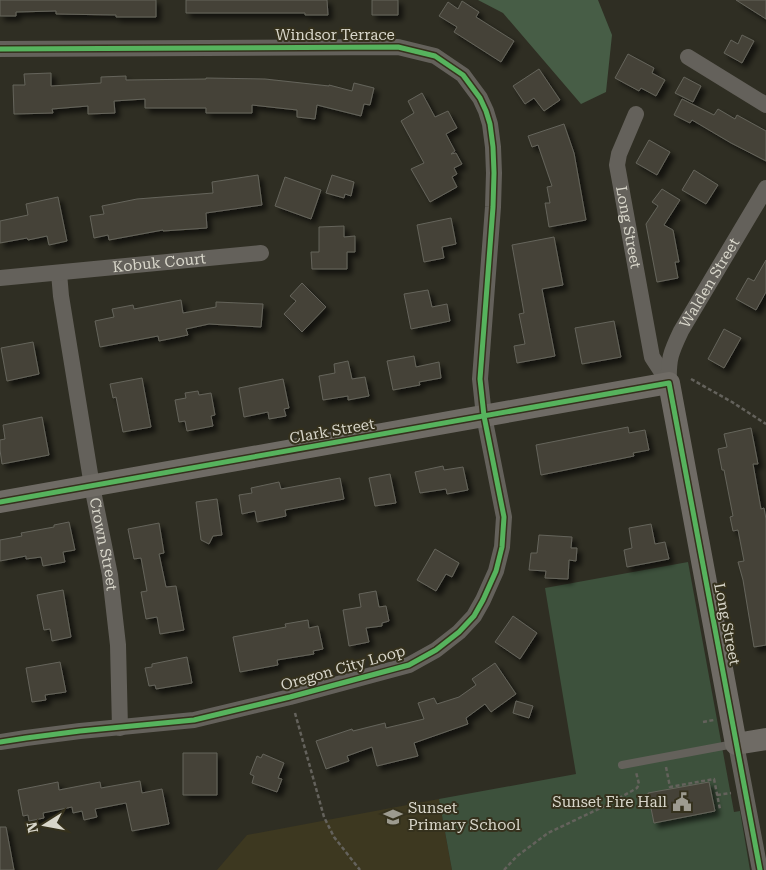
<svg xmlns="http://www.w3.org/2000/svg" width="766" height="870" font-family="'Roboto Serif',serif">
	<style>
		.built { fill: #3d3820 }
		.green { fill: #3d513c }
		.forest { fill: #475d46 }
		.building { fill: #454338; stroke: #65645b; filter: url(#shadow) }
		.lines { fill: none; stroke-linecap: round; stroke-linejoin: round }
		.path { stroke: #64625c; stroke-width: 2.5; stroke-dasharray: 4 2.5; stroke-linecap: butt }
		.lane { stroke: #64615b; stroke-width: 8 }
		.street { stroke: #64615b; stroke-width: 16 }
		.secondary { stroke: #6f6b65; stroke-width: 22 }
		.cycleway-casing { stroke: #35311d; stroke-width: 8 }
		.cycleway { stroke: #56b35d; stroke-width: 5 }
		.labels { text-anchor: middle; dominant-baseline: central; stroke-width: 4; stroke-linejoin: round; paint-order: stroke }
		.street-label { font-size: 15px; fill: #d8d6ca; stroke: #35311d }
		.poi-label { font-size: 15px; fill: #d8d6ca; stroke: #35311d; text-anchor: end }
	</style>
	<defs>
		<filter id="shadow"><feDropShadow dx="4.5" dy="4.5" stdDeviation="2.5" flood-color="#0009"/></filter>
	</defs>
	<rect width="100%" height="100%" fill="#2f2e23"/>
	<!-- built -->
	<path class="built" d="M439,799L452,870H217L247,835Z"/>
	<!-- green -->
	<path class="green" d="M688,562L734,812L740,811L750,870H452L439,799L576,774L545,588Z"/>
	<!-- forest -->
	<path class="forest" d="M478,0H598L612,35L606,92L581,104L503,13Z"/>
	<!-- building -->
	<path class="building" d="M0,0H156V17H116V15L56,14V11L16,12V16H0Z
		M186,0H327L328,15H305V13H186Z
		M372,0H398V15H372Z
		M736,0H766V19Z
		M462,1L479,12L476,17L514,41L501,62L454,32L457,27L439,16L448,2L458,9Z
		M742,35L754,41L742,63L724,53L731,40L738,44Z
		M628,54L654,68L652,73L665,80L656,96L641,88L639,91L615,78Z
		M539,69L560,100L544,111L534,98L525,104L513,86Z
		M51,73V86L101,83V77L126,76V80L206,79V78L265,79L329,86V85L352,91L354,83L374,88L370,105L364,104L361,116L317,105L315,119L297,117V110L252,105V113H206V108H145V99L114,101L115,113L88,114V106L52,109L53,113L14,114L13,85H25L24,74Z
		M684,77L701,86L693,102L675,93Z
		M422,93L435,117L448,111L457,128L446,134L455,151L451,154L456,153L462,164L454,168L457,174L452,177L457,187L430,202L411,169L424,163L401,121L414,113L408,101Z
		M682,99L714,115L718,109L735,119L737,115L766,131V161L731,143L692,120L690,123L674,115Z
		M564,124L574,153L586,220L549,227L545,203H550L547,187L552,186L538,145L532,147L528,136Z
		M649,140L670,152L657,175L636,163Z
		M694,170L718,185L706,204L682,190Z
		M258,175L262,205L206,213L207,228L163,231V230L109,240L108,235L94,238L90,216L104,214L102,206L137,199L213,193L212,182Z
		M332,175L354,182L351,196L345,194L344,198L326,193Z
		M285,177L321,190L311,219L275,206Z
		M662,189L680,200L664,225L673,230L679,262H675L678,278L657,282L646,224L658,206L652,202Z
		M58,197L67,241L49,245L47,236L28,240L27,238L0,243V221L28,215L26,204Z
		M451,218L456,244L442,247L444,258L424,262L417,225Z
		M344,226V237L355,236V252H347V269H312L311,252H319V227Z
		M554,237L563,285L542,289L555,356L517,363L514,346L525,344L519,314L524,313L512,245Z
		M766,260V292L756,310L736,299L748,278L754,281Z
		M302,283L326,307L302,332L284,314L296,301L290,296Z
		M428,290L432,307L447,304L450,321L411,329L404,294Z
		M181,300L183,313L216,307V302L263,304L261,327L209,324L186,329L188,335L159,341L158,336L100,347L95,321L114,317L112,309L133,305L134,309Z
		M614,321L621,357L582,364L575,328Z
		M724,329L741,338L724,368L708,359Z
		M33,342L39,374L7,381L1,348Z
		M414,356L416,367L439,362L441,378L419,382L420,385L393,390L387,361Z
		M348,361L352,379L365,377L369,396L348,400V396L323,400L319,376L335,373L334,364Z
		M142,378L151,427L123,432L116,397L113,398L110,384Z
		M283,379L289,408L284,409L286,416L269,419L268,412L244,417L239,388Z
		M198,391L199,395L211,393L215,415L211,416L213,426L187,431L185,421L179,422L175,400L186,398L185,393Z
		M42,417L49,455L2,464L0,450V440L5,439L3,425Z
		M628,427L629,433L645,430L649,450L633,453L634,456L541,475L536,445Z
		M751,428L758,464H753L761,509L764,508L766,519V645L754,647L743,580L738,562L744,561L738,530L733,531L730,517L733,516L724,470H722L718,449L727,447L724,434Z
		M443,466L444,470L463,467L468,490L447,494L446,489L420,493L415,472Z
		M390,474L396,503L375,506L369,478Z
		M340,478L344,499L285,510L286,516L257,522L255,511L242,514L239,495L252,493L251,488L279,482L281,489Z
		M217,499L222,535L213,536L209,544L201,540L196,502Z
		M69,522L75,550L63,552L65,562L43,566L41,557L26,559V556L0,561V540L22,536L21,533L54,527V525Z
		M159,523L164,553L159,554L166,587L176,586L184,630L160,634L157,617L146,619L141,592L147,591L141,558L134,559L128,529Z
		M651,524L655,544L665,542L669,559L627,567L624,550L632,548L629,528Z
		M539,535L572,537L571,548H577L576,561L569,560L568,579L545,578L546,571L529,570L531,553H537Z
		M435,549L459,563L452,577L446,574L436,591L417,580Z
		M63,590L71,637L52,641L50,629L44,630L37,595Z
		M376,591L379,607L386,606L389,621L382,623V626L366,628L369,642L349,646L343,610L361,607L359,594Z
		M513,616L537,633L520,659L495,642Z
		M308,620L309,628L318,626L323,649L313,651L314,654L277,660L278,665L240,672L233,637L286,627L285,624Z
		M187,657L192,683L156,689L155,685L149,686L145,668L152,667V664Z
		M60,662L66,692L45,695L46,700L32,702L26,668Z
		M495,663L516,694L491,712L485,704L466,718L468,724L414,743L418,756L377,766L372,747L347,756L349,761L326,769L316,741L352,729L353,731L385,723L386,728L424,719L418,703L434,698L437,704L459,697L476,685L472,679Z
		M516,701L533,706L529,718L513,713Z
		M183,753H217V795H183Z
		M263,754L284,763L278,778L282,779L277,792L252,783L254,776L250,774L257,756L261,758Z
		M140,781L142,793L162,789L169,824L132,831L126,803L95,809L97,817L84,820L82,811L73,813L72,807L43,813L44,818L29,821L28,815L23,816L18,790L58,782L59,790L100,782L101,788Z
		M709,782L715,811L654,823L648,793Z
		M0,827H6L14,870H0Z"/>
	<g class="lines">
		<!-- path -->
		<path class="path" d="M691,379L732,402L766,424
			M295,713L324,817L334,837L360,870
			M703,722L714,720
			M666,767L670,787L714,779L720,809
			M717,795L731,793
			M504,870L517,856L548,833L609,804L637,788L639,784L636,772"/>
		<!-- lane -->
		<path class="lane" d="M622,765L734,744"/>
		<!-- street -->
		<g class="street">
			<path d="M0,49L398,47L435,56L463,75L480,98L486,111L490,124L493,147L494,173L493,207L480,379L484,416L504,517L502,547L496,571L483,600L474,616L459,632L436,650L409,665L290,697L194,720L80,731L26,738L0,742"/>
			<path d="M688,57L766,105"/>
			<path id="s1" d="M636,114L619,154L617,165L652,357L669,383"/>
			<path id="s2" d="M59,273L61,296L92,486L110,575L118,645L120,728"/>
			<path id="s3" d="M0,278L261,253"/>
			<path id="s4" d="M669,383C668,359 671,352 681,331L766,188"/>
			<path d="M736,744L760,870"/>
		</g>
		<!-- secondary -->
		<path class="secondary" d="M0,502L669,383L736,744L766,739"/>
		<!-- cycleway casing -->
		<g class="cycleway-casing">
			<path id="cycleway" d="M0,49L398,47L435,56L463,75L480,98L486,111L490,124L493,147L494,173L493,207L480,379L484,416L504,517L502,547L496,571L483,600L474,616L459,632L436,650L409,665L290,697L194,720L80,731L26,738L0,742
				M0,502L669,383L760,870"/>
		</g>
		<!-- cycleway -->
		<use href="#cycleway" class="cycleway"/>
	</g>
	<!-- icons -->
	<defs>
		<g id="civic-bare" transform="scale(1.5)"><path d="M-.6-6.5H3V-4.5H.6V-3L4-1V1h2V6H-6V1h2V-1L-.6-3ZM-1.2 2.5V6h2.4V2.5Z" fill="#9d9b90" stroke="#35311d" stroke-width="2.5" paint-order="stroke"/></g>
		<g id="school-bare" transform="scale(1.5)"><path d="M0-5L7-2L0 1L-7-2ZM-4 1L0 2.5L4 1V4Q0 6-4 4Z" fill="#9d9b90" stroke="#35311d" stroke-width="2.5" paint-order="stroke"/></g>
	</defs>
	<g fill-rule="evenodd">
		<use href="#civic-bare" x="682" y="802"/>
		<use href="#school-bare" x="393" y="817"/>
	</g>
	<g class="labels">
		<!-- street labels -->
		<g class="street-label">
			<text x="335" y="35">Windsor Terrace</text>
			<text stroke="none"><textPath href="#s1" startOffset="118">Long Street</textPath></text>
			<text stroke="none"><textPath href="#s3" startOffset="160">Kobuk Court</textPath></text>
			<text stroke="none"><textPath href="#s4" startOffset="110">Walden Street</textPath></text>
			<text transform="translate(332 431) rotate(-10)">Clark Street</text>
			<text stroke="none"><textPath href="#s2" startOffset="275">Crown Street</textPath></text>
			<text transform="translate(727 624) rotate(79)">Long Street</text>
			<text transform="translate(343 668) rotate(-16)">Oregon City Loop</text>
		</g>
		<!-- poi labels -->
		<g class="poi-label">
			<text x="667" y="802">Sunset Fire Hall</text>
			<text x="408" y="808" text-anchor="start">Sunset<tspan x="408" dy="17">Primary School</tspan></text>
		</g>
	</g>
	<!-- north arrow -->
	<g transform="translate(45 825) rotate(259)" stroke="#35311d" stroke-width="4" paint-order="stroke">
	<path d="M0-4L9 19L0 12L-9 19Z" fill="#d8d6ca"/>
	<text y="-8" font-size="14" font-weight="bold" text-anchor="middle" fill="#d8d6ca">N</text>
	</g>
</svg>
